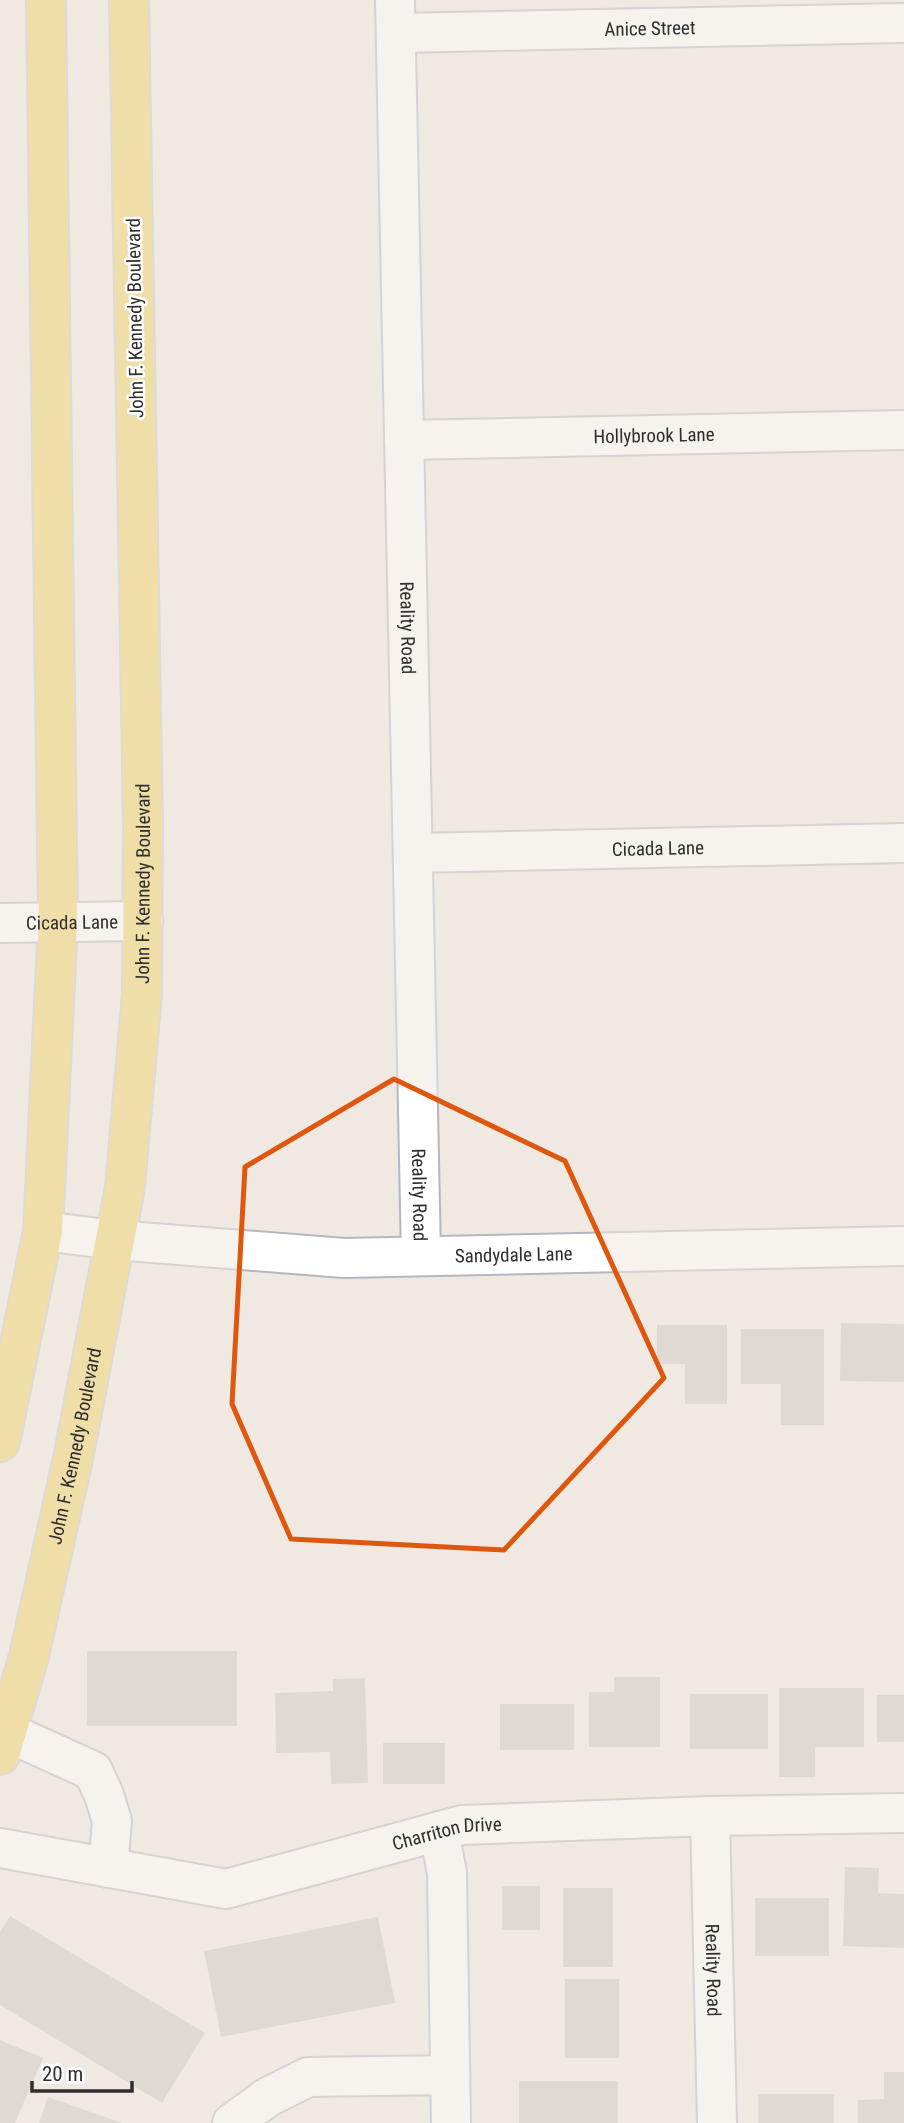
<svg xmlns="http://www.w3.org/2000/svg" width="904" height="2123" font-family="'Roboto Condensed',sans-serif">
	<style>
		.building { fill: #cbc7bf }
		.lines { fill: none; stroke-linecap: round; stroke-linejoin: round }
		.minor-casing { stroke: #b4b7c1; stroke-width: 42 }
		.major-casing { stroke: #c9c9c9; stroke-width: 42 }
		.minor { stroke: #fff; stroke-width: 38 }
		.major { stroke: #f2d163; stroke-width: 38 }
		.marked { fill: none; stroke: #df570e; stroke-width: 5; stroke-linejoin: round }
		.labels { text-anchor: middle; dominant-baseline: central; stroke-width: 5; stroke-linejoin: round; paint-order: stroke }
		.street-label { font-size: 19px; fill: #2e2e2e; stroke: #fff }
	</style>
	<rect width="100%" height="100%" fill="#efe9e1"/>
	<!-- building -->
	<path class="building" d="M841,1323L904,1324V1382L840,1381Z
		M657,1325H727V1404H685V1364H657Z
		M741,1329H824V1425H781V1384H741Z
		M87,1651H237V1726H87Z
		M614,1677H660V1747H589V1692H614Z
		M365,1678L368,1783L331,1784L330,1752L276,1753L275,1693L333,1691V1679Z
		M779,1688H864V1747H815V1777H779Z
		M690,1694H768V1749H690Z
		M877,1695H904V1742H877Z
		M500,1704H574V1750H500Z
		M383,1743H445V1784H383Z
		M845,1867L879,1868L878,1893L904,1894V1948L843,1946Z
		M502,1886H540V1930H502Z
		M563,1888H613V1967H563Z
		M755,1898H829V1956H755Z
		M10,1916L205,2033L162,2103L0,2005V1932Z
		M378,1917L395,2003L221,2037L204,1951Z
		M565,1979H619V2058H565Z
		M0,2040L43,2058L15,2123H0Z
		M884,2072H904V2123H858V2100L884,2099Z
		M519,2081H618V2123H519Z
		M758,2094H834V2123H758Z
		M48,2097L122,2123H39Z"/>
	<g class="lines">
		<!-- minor casing -->
		<g class="minor-casing">
			<g id="minor">
				<path id="s1" d="M395,0L421,1255"/>
				<path id="s2" d="M396,33L904,23"/>
				<path id="s3" d="M404,440L904,430"/>
				<path id="s4" d="M413,853L904,843"/>
				<path id="s5" d="M0,923L143,921"/>
				<path id="s6" d="M43,1231L115,1240L344,1258L904,1246"/>
				<path d="M7,1732L93,1771L104,1795L112,1821L108,1868"/>
				<path id="s7" d="M710,1816L717,2123"/>
				<path d="M439,1831L447,1873L451,2123"/>
				<path id="s8" d="M0,1848L226,1889L462,1825L710,1816L904,1813"/>
				<path d="M232,2123L268,2097L308,2077L450,2075"/>
			</g>
		</g>
		<!-- major casing -->
		<g class="major-casing">
			<g id="major">
				<path d="M0,1442L43,1231L58,922L46,0"/>
				<path id="s9" d="M0,1755L29,1656L74,1454L125,1187L142,994L143,825L129,0"/>
			</g>
		</g>
		<!-- minor -->
		<use href="#minor" class="minor"/>
		<!-- major -->
		<use href="#major" class="major"/>
	</g>
	<!-- marked area -->
	<path d="M0 0H904V2123H0ZM394,1079L565,1161L664,1378L504,1550L291,1539L232,1404L245,1167Z" fill="#efe9e1" fill-opacity=".55" fill-rule="evenodd"/>
	<path class="marked" d="M394,1079L565,1161L664,1378L504,1550L291,1539L232,1404L245,1167Z"/>
	<g class="labels">
		<!-- street labels -->
		<g class="street-label">
			<text stroke="none"><textPath href="#s2" startOffset="254">Anice Street</textPath></text>
			<text transform="translate(135 318) rotate(-91)">John F. Kennedy Boulevard</text>
			<text stroke="none"><textPath href="#s3" startOffset="250">Hollybrook Lane</textPath></text>
			<text stroke="none"><textPath href="#s1" startOffset="628">Reality Road</textPath></text>
			<text stroke="none"><textPath href="#s4" startOffset="245">Cicada Lane</textPath></text>
			<text stroke="none"><textPath href="#s9" startOffset="886">John F. Kennedy Boulevard</textPath></text>
			<text stroke="none"><textPath href="#s5" startOffset="72">Cicada Lane</textPath></text>
			<text stroke="none"><textPath href="#s1" startOffset="1195">Reality Road</textPath></text>
			<text stroke="none"><textPath href="#s6" startOffset="472">Sandydale Lane</textPath></text>
			<text stroke="none"><textPath href="#s9" startOffset="318">John F. Kennedy Boulevard</textPath></text>
			<text stroke="none"><textPath href="#s8" startOffset="458">Charriton Drive</textPath></text>
			<text stroke="none"><textPath href="#s7" startOffset="154">Reality Road</textPath></text>
		</g>
	</g>
	<!-- scale -->
	<path d="M32 2081v10h100v-10" fill="none" stroke="#2e2e2e" stroke-width="3.5"/>
	<text x="42" y="2081" font-size="21" fill="#2e2e2e" stroke="#ffffff" stroke-width="5" paint-order="stroke">20 m</text>
</svg>
